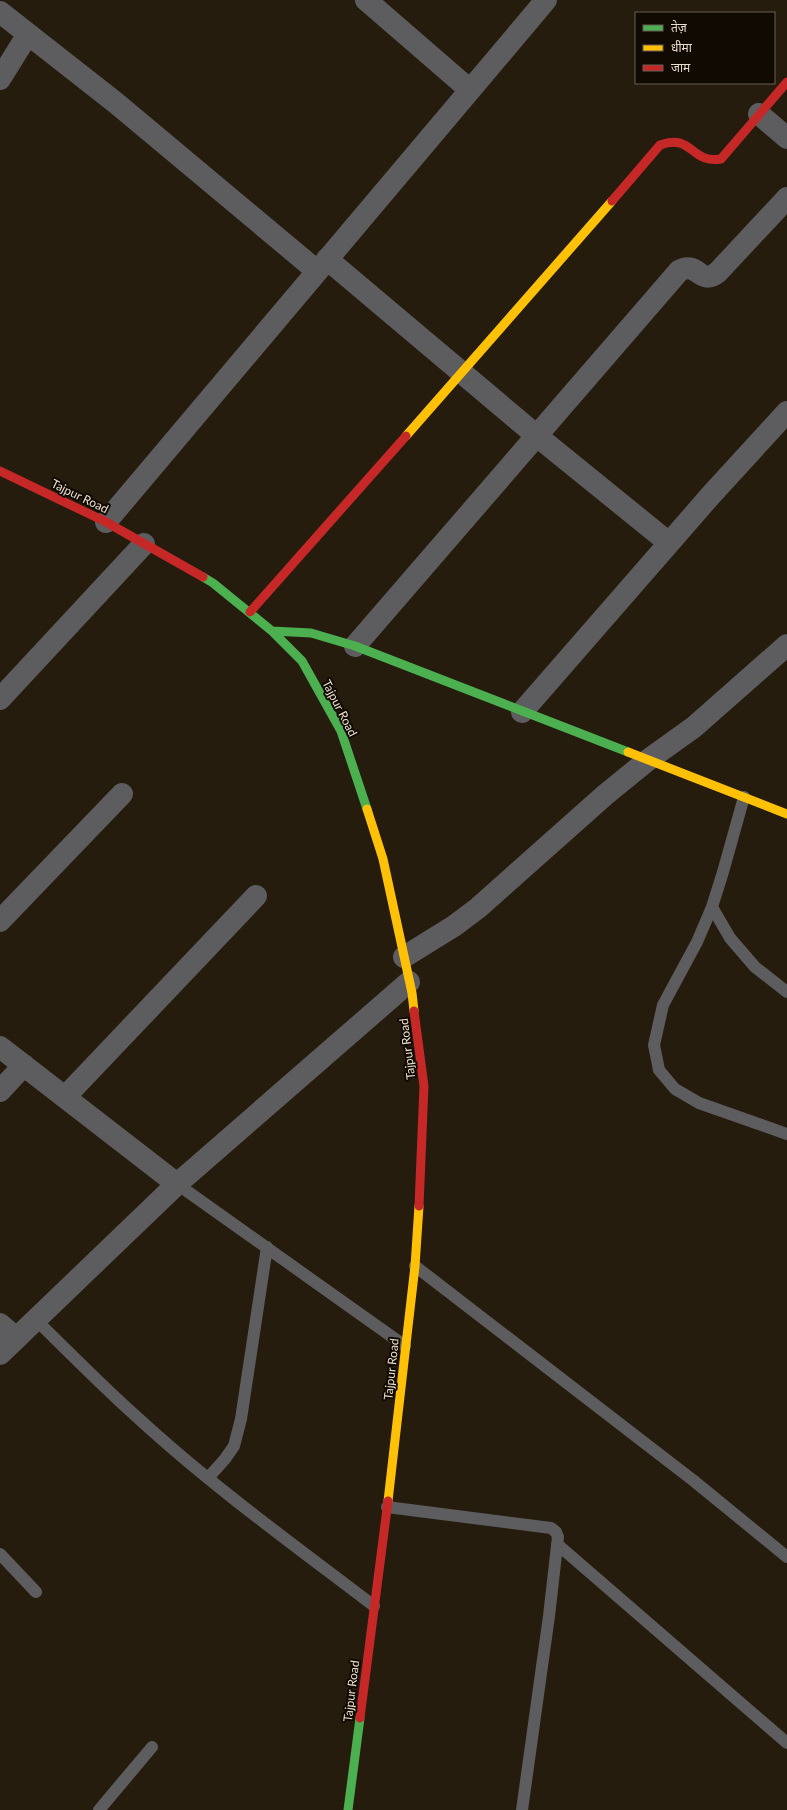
<svg xmlns="http://www.w3.org/2000/svg" width="787" height="1810" font-family="Lato,'Noto Sans Devanagari',sans-serif">
	<style>
		.lines { fill: none; stroke-linecap: round; stroke-linejoin: round }
		.lane { stroke: #5d5c5f; stroke-width: 12 }
		.street { stroke: #5d5c5f; stroke-width: 22 }
		.fast { stroke: #4caf50; stroke-width: 9 }
		.slow { stroke: #ffc107; stroke-width: 9 }
		.jam { stroke: #c62828; stroke-width: 9 }
		.labels { text-anchor: middle; dominant-baseline: central; stroke-width: 4; stroke-linejoin: round; paint-order: stroke }
		.street-label { font-size: 12px; fill: #eadfcf; stroke: #110a02 }
	</style>
	<rect width="100%" height="100%" fill="#251c0d"/>
	<g class="lines">
		<!-- lane -->
		<path class="lane" d="M744,797L723,872L712,907L697,942L663,1005L654,1045L659,1070L675,1089L699,1103L787,1134
			M712,907L730,938L755,967L787,992
			M177,1184L405,1346
			M415,1266L694,1481L787,1557
			M35,1319C69,1352 102,1386 138,1418C212,1486 294,1545 374,1606
			M208,1478L225,1459L234,1446L241,1419L267,1247
			M387,1507L551,1528L556,1532L558,1537L549,1616L522,1810
			M557,1544L787,1743
			M0,1554L36,1592
			M99,1810L152,1747"/>
		<!-- street -->
		<path class="street" d="M366,0L470,90
			M0,12L116,103L317,271
			M0,79L28,34
			M759,114L787,138
			M327,259L537,436L669,543
			M106,522L546,0
			M355,646L679,271C699,260 699,287 718,272L787,198
			M0,699L144,544
			M522,712L711,495L787,412
			M0,921L122,794
			M404,957L454,926L478,908L605,795L648,760L694,727L787,645
			M0,1047L177,1184
			M0,1091L24,1065
			M65,1097L256,896
			M0,1324L16,1338
			M0,1354L177,1184L409,982"/>
		<!-- fast -->
		<path class="fast" d="M203,577L213,583L272,631L302,661L341,731L367,809
			M272,631L311,633L355,646L628,752
			M348,1810L360,1718"/>
		<!-- slow -->
		<path class="slow" d="M406,436L612,201
			M628,752L787,814
			M367,809L383,859L412,993L414,1011
			M388,1501L415,1266L419,1206"/>
		<!-- jam -->
		<path class="jam" d="M612,201L660,145C693,133 690,164 721,159L787,82
			M0,471L106,522L203,577
			M250,612L406,436
			M414,1011L424,1086L419,1206
			M360,1718L388,1501"/>
	</g>
	<g class="labels">
		<!-- street labels -->
		<g class="street-label">
			<text transform="translate(80 496) rotate(26)">Tajpur Road</text>
			<text transform="translate(340 708) rotate(63)">Tajpur Road</text>
			<text transform="translate(407 1049) rotate(-97)">Tajpur Road</text>
			<text transform="translate(391 1369) rotate(-84)">Tajpur Road</text>
			<text transform="translate(351 1691) rotate(-83)">Tajpur Road</text>
		</g>
	</g>
	<!-- legend -->
	<rect x="635" y="12" width="140" height="72" fill="#110a02" stroke="#685f54"/>
	<rect x="643" y="25" width="20" height="6" fill="#4caf50" stroke="#685f54"/>
	<text x="671" y="32" font-size="12" fill="#eadfcf">तेज़</text>
	<rect x="643" y="45" width="20" height="6" fill="#ffc107" stroke="#685f54"/>
	<text x="671" y="52" font-size="12" fill="#eadfcf">धीमा</text>
	<rect x="643" y="65" width="20" height="6" fill="#c62828" stroke="#685f54"/>
	<text x="671" y="72" font-size="12" fill="#eadfcf">जाम</text>
</svg>
